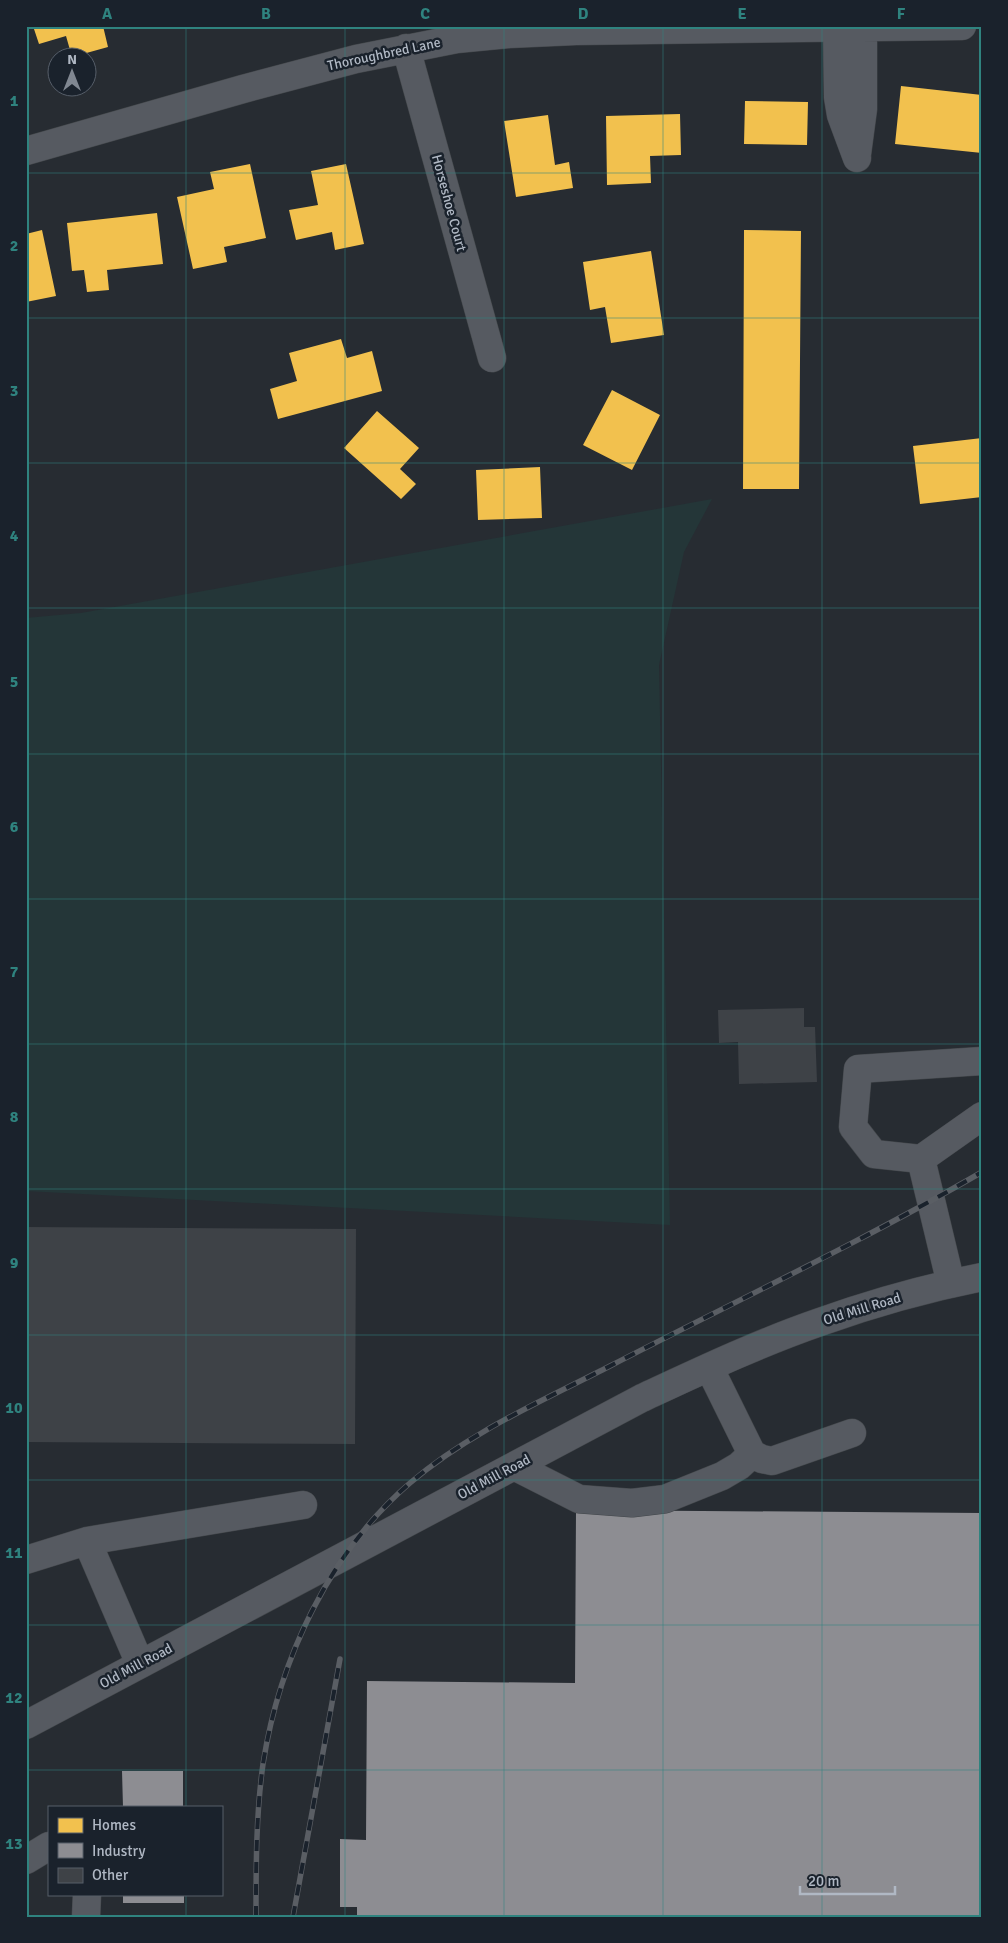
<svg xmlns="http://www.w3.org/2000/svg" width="1008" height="1943" font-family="Signika,sans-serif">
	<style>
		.green { fill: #243638 }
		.homes { fill: #f2c14e }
		.industry { fill: #8d8d92 }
		.building { fill: #3e4247 }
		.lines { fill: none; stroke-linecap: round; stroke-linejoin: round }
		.minor-casing { stroke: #43474b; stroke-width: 29 }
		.minor { stroke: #565a61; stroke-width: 28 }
		.rail-casing { stroke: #5a5e64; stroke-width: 5.5 }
		.rail { stroke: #1a222c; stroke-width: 4; stroke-dasharray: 11; stroke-linecap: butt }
		.grid { fill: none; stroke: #2f837f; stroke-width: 1; stroke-opacity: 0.55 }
		.labels { text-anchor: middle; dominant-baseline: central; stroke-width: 5; stroke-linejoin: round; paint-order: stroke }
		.street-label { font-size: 14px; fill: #b0b8c4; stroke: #1a222c }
		.neatline { fill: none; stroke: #2f837f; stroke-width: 2 }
		.grid-label { font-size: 16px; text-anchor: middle; font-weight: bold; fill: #2f837f }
	</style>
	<rect width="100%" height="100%" fill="#272c32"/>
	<!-- green -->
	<path class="green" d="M712,499L684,552L659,665L670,1225L26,1191V618L81,613Z"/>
	<!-- homes -->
	<path class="homes" d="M33,26H103L108,47L72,57L66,36L39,44Z
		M901,86L982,95V153L895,144Z
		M745,101L808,102L807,145L744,144Z
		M680,114L681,155L650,156L651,183L607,185L606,116Z
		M548,115L555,165L569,162L573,188L516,197L504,121Z
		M250,164L266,238L224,247L227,262L193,269L177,197L214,189L210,172Z
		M346,164L364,244L335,250L332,232L296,240L289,210L318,205L311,171Z
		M157,213L163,264L107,270L109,290L87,292L84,270L72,271L67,223Z
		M42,230L56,296L26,302V234Z
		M744,230L801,231L799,489H743Z
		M651,251L664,335L611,343L605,307L590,310L583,262Z
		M341,339L347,358L372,351L382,391L278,419L270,389L297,381L289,353Z
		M612,390L660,415L632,470L583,445Z
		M377,411L419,448L400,469L416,484L401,499L344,448Z
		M982,438V497L920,504L913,446Z
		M540,467L542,518L478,520L476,470Z"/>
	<!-- industry -->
	<path class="industry" d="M576,1510L982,1513V1917H357V1907H340V1839L366,1840L367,1681L575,1683Z
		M122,1771H183V1807H123Z
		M123,1894H184V1903H123Z"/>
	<!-- building -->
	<path class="building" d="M804,1008V1027H815L817,1082L739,1084L738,1042L719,1043L718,1010Z
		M26,1227L356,1229L355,1444L26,1442Z"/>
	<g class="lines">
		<!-- minor casing -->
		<g class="minor-casing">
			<path id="minor" d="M837,26L838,97L841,115L857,158
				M406,48L492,358
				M26,151L243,89L356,59L457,39L509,34L576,31L962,26
				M857,154L863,109V26
				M921,1159L874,1154L853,1127L858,1069L982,1061
				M951,1284L921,1159L982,1116
				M752,1454L762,1459L772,1461L852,1433
				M514,1466L579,1499L632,1503L665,1499L722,1476L739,1466L752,1454L709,1367
				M87,1541L140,1664
				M26,1560L87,1541L303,1505
				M26,1725L642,1398C700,1371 759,1343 820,1322C873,1303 927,1288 982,1277
				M26,1860L49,1846
				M86,1917L87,1894"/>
		</g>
		<!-- minor -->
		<use href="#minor" class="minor"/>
		<!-- rail casing -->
		<g class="rail-casing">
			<path id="rail" d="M256,1917C256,1866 256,1814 263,1764C279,1661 329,1552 410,1483C468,1433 542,1401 610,1366C734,1302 861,1242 982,1172
				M293,1917L340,1659"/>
		</g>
		<!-- rail -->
		<use href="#rail" class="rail"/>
	</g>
	<!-- grid -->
	<path class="grid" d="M186,26V1807M345,26V1917M504,26V1917M663,26V1917M822,26V1917M26,173H982M26,318H982M26,463H982M26,608H982M26,754H982M26,899H982M26,1044H982M26,1189H982M26,1335H982M26,1480H982M26,1625H982M26,1770H982M186,1894V1917"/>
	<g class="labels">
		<!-- street labels -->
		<g class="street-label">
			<text transform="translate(384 54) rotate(-12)">Thoroughbred Lane</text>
			<text transform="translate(449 203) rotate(75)">Horseshoe Court</text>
			<text transform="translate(862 1309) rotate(-17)">Old Mill Road</text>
			<text transform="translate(494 1477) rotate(-28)">Old Mill Road</text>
			<text transform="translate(136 1666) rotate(-28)">Old Mill Road</text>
		</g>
	</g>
	<!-- border -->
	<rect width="1008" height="1943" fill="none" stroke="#1a222c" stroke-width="55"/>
	<!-- legend -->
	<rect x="48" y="1806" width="175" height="90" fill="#1a222c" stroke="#565e69"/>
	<rect x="58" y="1818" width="25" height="15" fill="#f2c14e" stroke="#565e69"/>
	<text x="92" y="1830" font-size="15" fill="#b0b8c4">Homes</text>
	<rect x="58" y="1843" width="25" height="15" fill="#8d8d92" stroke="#565e69"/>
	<text x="92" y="1856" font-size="15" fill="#b0b8c4">Industry</text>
	<rect x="58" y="1868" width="25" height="15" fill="#3e4247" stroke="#565e69"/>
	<text x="92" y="1880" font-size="15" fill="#b0b8c4">Other</text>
	<!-- north arrow -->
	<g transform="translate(72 72)"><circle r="24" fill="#1a222c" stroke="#565e69"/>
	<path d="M0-4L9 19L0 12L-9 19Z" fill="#808791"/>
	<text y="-8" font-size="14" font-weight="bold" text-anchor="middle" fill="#b0b8c4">N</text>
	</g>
	<!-- scale -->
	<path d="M800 1886v8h95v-8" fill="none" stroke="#b0b8c4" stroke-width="2.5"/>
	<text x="808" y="1886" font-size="15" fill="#b0b8c4" stroke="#1a222c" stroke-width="4" paint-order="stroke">20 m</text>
	<rect x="28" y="28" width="952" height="1888" class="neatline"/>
	<g class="grid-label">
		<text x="107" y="19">A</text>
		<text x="266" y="19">B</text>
		<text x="425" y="19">C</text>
		<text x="583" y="19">D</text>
		<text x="742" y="19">E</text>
		<text x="901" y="19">F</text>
		<text x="14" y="106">1</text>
		<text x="14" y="251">2</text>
		<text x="14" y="396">3</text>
		<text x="14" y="541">4</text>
		<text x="14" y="687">5</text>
		<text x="14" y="832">6</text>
		<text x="14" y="977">7</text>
		<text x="14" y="1122">8</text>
		<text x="14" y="1268">9</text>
		<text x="14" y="1413">10</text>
		<text x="14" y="1558">11</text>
		<text x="14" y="1703">12</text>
		<text x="14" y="1849">13</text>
	</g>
</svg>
